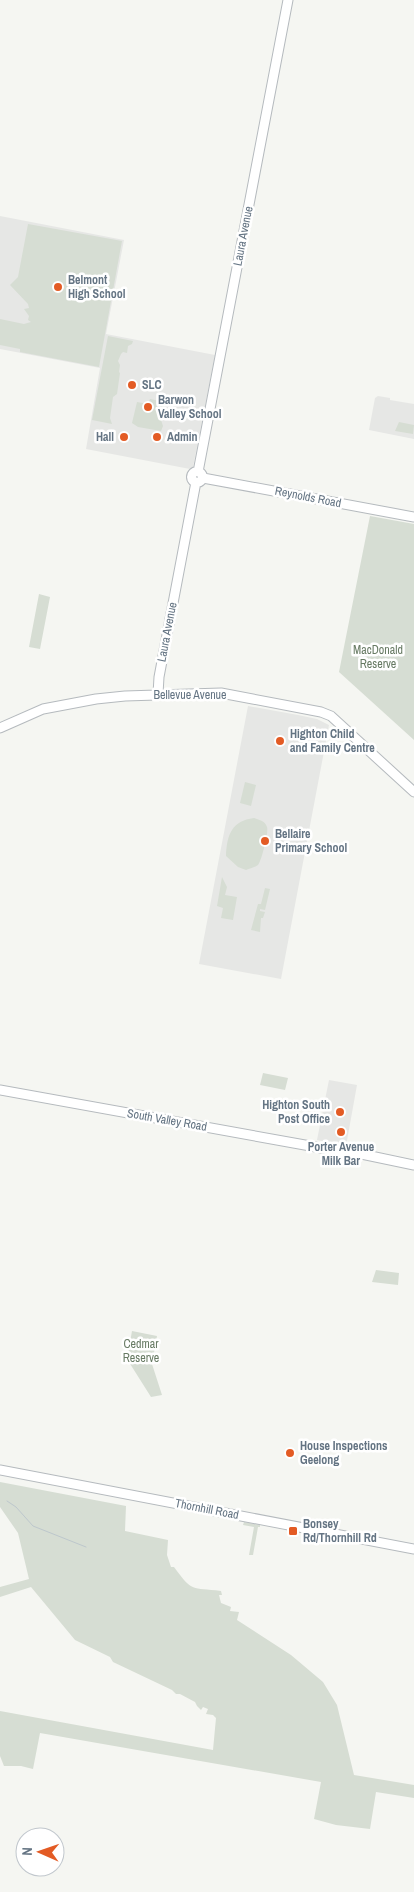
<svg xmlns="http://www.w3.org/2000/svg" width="414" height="1892" font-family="'Archivo Narrow',sans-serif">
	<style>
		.built { fill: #e6e7e5 }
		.green { fill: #d6ddd3 }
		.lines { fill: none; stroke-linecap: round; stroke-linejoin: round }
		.stream { stroke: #bdc7cc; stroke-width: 1 }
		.secondary-casing { stroke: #b5babe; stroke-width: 11 }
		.secondary { stroke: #fff; stroke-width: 9 }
		.poi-dot { fill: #e35b24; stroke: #fff; stroke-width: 2 }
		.labels { text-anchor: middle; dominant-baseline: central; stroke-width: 5; stroke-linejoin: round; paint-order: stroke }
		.street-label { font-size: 12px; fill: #647483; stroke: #fff }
		.poi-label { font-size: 12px; font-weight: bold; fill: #647483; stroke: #fff; text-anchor: start }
		.park-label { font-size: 12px; fill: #677a63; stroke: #fff }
	</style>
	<rect width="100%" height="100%" fill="#f5f6f2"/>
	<!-- built -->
	<path class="built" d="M0,216L124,240L106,334L215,355L193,467L190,469L86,449L100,368L0,349Z
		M378,396L390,398V400L414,404V439L369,430L375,398Z
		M248,706L298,715L317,719L329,725L281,979L199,964Z
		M329,1080L357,1085L346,1146L317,1140Z"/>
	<!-- green -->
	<path class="green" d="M28,224L122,241L99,367L20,352V349L0,345V319L24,324L31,322L28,320L29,316L24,309L29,308L28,304L10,285L18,277Z
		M108,336L133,341L132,344L128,346L127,353L123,352L121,354L118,361L120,365L119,372L120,373L117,394L113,397L110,418L112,424L92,420Z
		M150,399L165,402L161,420L163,426L161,431L138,427L132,423L137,402L148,404Z
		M399,422L414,425L413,434L395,431Z
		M370,516L414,524V740L339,672Z
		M39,594L50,597L40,649L29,647Z
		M245,782L256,785L251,806L240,803Z
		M254,818C260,820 265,821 267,827C269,832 261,862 258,865C254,868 250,868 246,870L238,867L226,856C227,834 232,821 254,818Z
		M222,877L227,887L225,895L237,897L233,920L221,918L223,908L217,906Z
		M265,888L270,889L265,910L260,909V911L265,912L263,918H261L260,932L251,930L258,904H261Z
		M263,1073L288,1078L285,1090L260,1085Z
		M376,1270L399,1273L398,1285L372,1282Z
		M132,1331L157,1336L152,1364L162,1395L151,1397L127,1359Z
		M0,1482L126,1506L125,1531L168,1540L167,1555L171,1567H174C193,1593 191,1587 221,1591L222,1595H219L221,1603L231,1607L230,1611L239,1612L237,1620L291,1655L323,1682L337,1705L354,1775L414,1785V1798L376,1792L370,1829L336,1825L314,1819L321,1782L40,1733L33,1769L21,1766H4L0,1756V1711L213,1750L216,1718L213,1715L206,1714L208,1709L203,1707L201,1710L197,1706L195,1702L180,1694H176L172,1690L113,1662L110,1657L75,1640L31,1587L0,1597V1587L29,1579L18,1533L0,1507Z
		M244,1522L260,1525V1527H258L253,1555H249L254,1527L243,1525Z"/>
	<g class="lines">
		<!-- stream -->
		<path class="stream" d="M7,1501L16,1507L33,1526L86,1547"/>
		<!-- secondary casing -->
		<g class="secondary-casing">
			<path id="secondary" d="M191.5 477a5.5 5.5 0 1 1 11 0a5.5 5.5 0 1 1-11 0Z
				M198,472L288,0
				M203,478L414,517
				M158,694L159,677L196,482
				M0,728L43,709L96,699L125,696L221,693L321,712L331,716L414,792
				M0,1090L316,1147L342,1154L351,1153
				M347,1151L414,1165
				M0,1470L414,1549"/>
		</g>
		<!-- secondary -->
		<use href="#secondary" class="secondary"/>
	</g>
	<!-- markers -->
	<g class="poi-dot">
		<circle cx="58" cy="287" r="5"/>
		<circle cx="132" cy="385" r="5"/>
		<circle cx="148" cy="407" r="5"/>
		<circle cx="124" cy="437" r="5"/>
		<circle cx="157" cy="437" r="5"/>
		<circle cx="280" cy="741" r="5"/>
		<circle cx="265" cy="841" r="5"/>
		<circle cx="340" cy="1112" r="5"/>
		<circle cx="341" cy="1132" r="5"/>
		<circle cx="290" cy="1453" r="5"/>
		<rect x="288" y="1526" width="10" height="10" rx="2.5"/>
	</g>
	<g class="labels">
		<!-- street labels -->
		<g class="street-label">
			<text transform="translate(243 236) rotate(-79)">Laura Avenue</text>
			<text transform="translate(308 497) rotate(11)">Reynolds Road</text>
			<text transform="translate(167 632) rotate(-79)">Laura Avenue</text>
			<text x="190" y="695">Bellevue Avenue</text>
			<text transform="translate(167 1120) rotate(10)">South Valley Road</text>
			<text transform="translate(207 1509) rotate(11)">Thornhill Road</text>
		</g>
		<!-- poi labels -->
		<g class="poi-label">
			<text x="68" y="280">Belmont<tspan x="68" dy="14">High School</tspan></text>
			<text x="142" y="385">SLC</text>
			<text x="158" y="400">Barwon<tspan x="158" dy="14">Valley School</tspan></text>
			<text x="114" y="437" text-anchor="end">Hall</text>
			<text x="167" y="437">Admin</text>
			<text x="290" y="734">Highton Child<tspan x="290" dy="14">and Family Centre</tspan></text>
			<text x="275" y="834">Bellaire<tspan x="275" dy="14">Primary School</tspan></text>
			<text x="330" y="1105" text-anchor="end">Highton South<tspan x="330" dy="14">Post Office</tspan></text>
			<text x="341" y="1147" text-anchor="middle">Porter Avenue<tspan x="341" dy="14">Milk Bar</tspan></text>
			<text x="300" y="1446">House Inspections<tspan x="300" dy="14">Geelong</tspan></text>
			<text x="303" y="1524">Bonsey<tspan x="303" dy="14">Rd/Thornhill Rd</tspan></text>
		</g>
		<!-- park labels -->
		<g class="park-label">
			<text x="378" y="650">MacDonald<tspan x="378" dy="14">Reserve</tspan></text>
			<text x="141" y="1344">Cedmar<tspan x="141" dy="14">Reserve</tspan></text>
		</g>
	</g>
	<!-- north arrow -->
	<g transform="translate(40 1852) rotate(272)"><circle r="24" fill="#ffffff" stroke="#c1c7cd"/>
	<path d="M0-4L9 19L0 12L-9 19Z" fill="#e35b24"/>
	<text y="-8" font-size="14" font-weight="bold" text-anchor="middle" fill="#647483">N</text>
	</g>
</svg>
